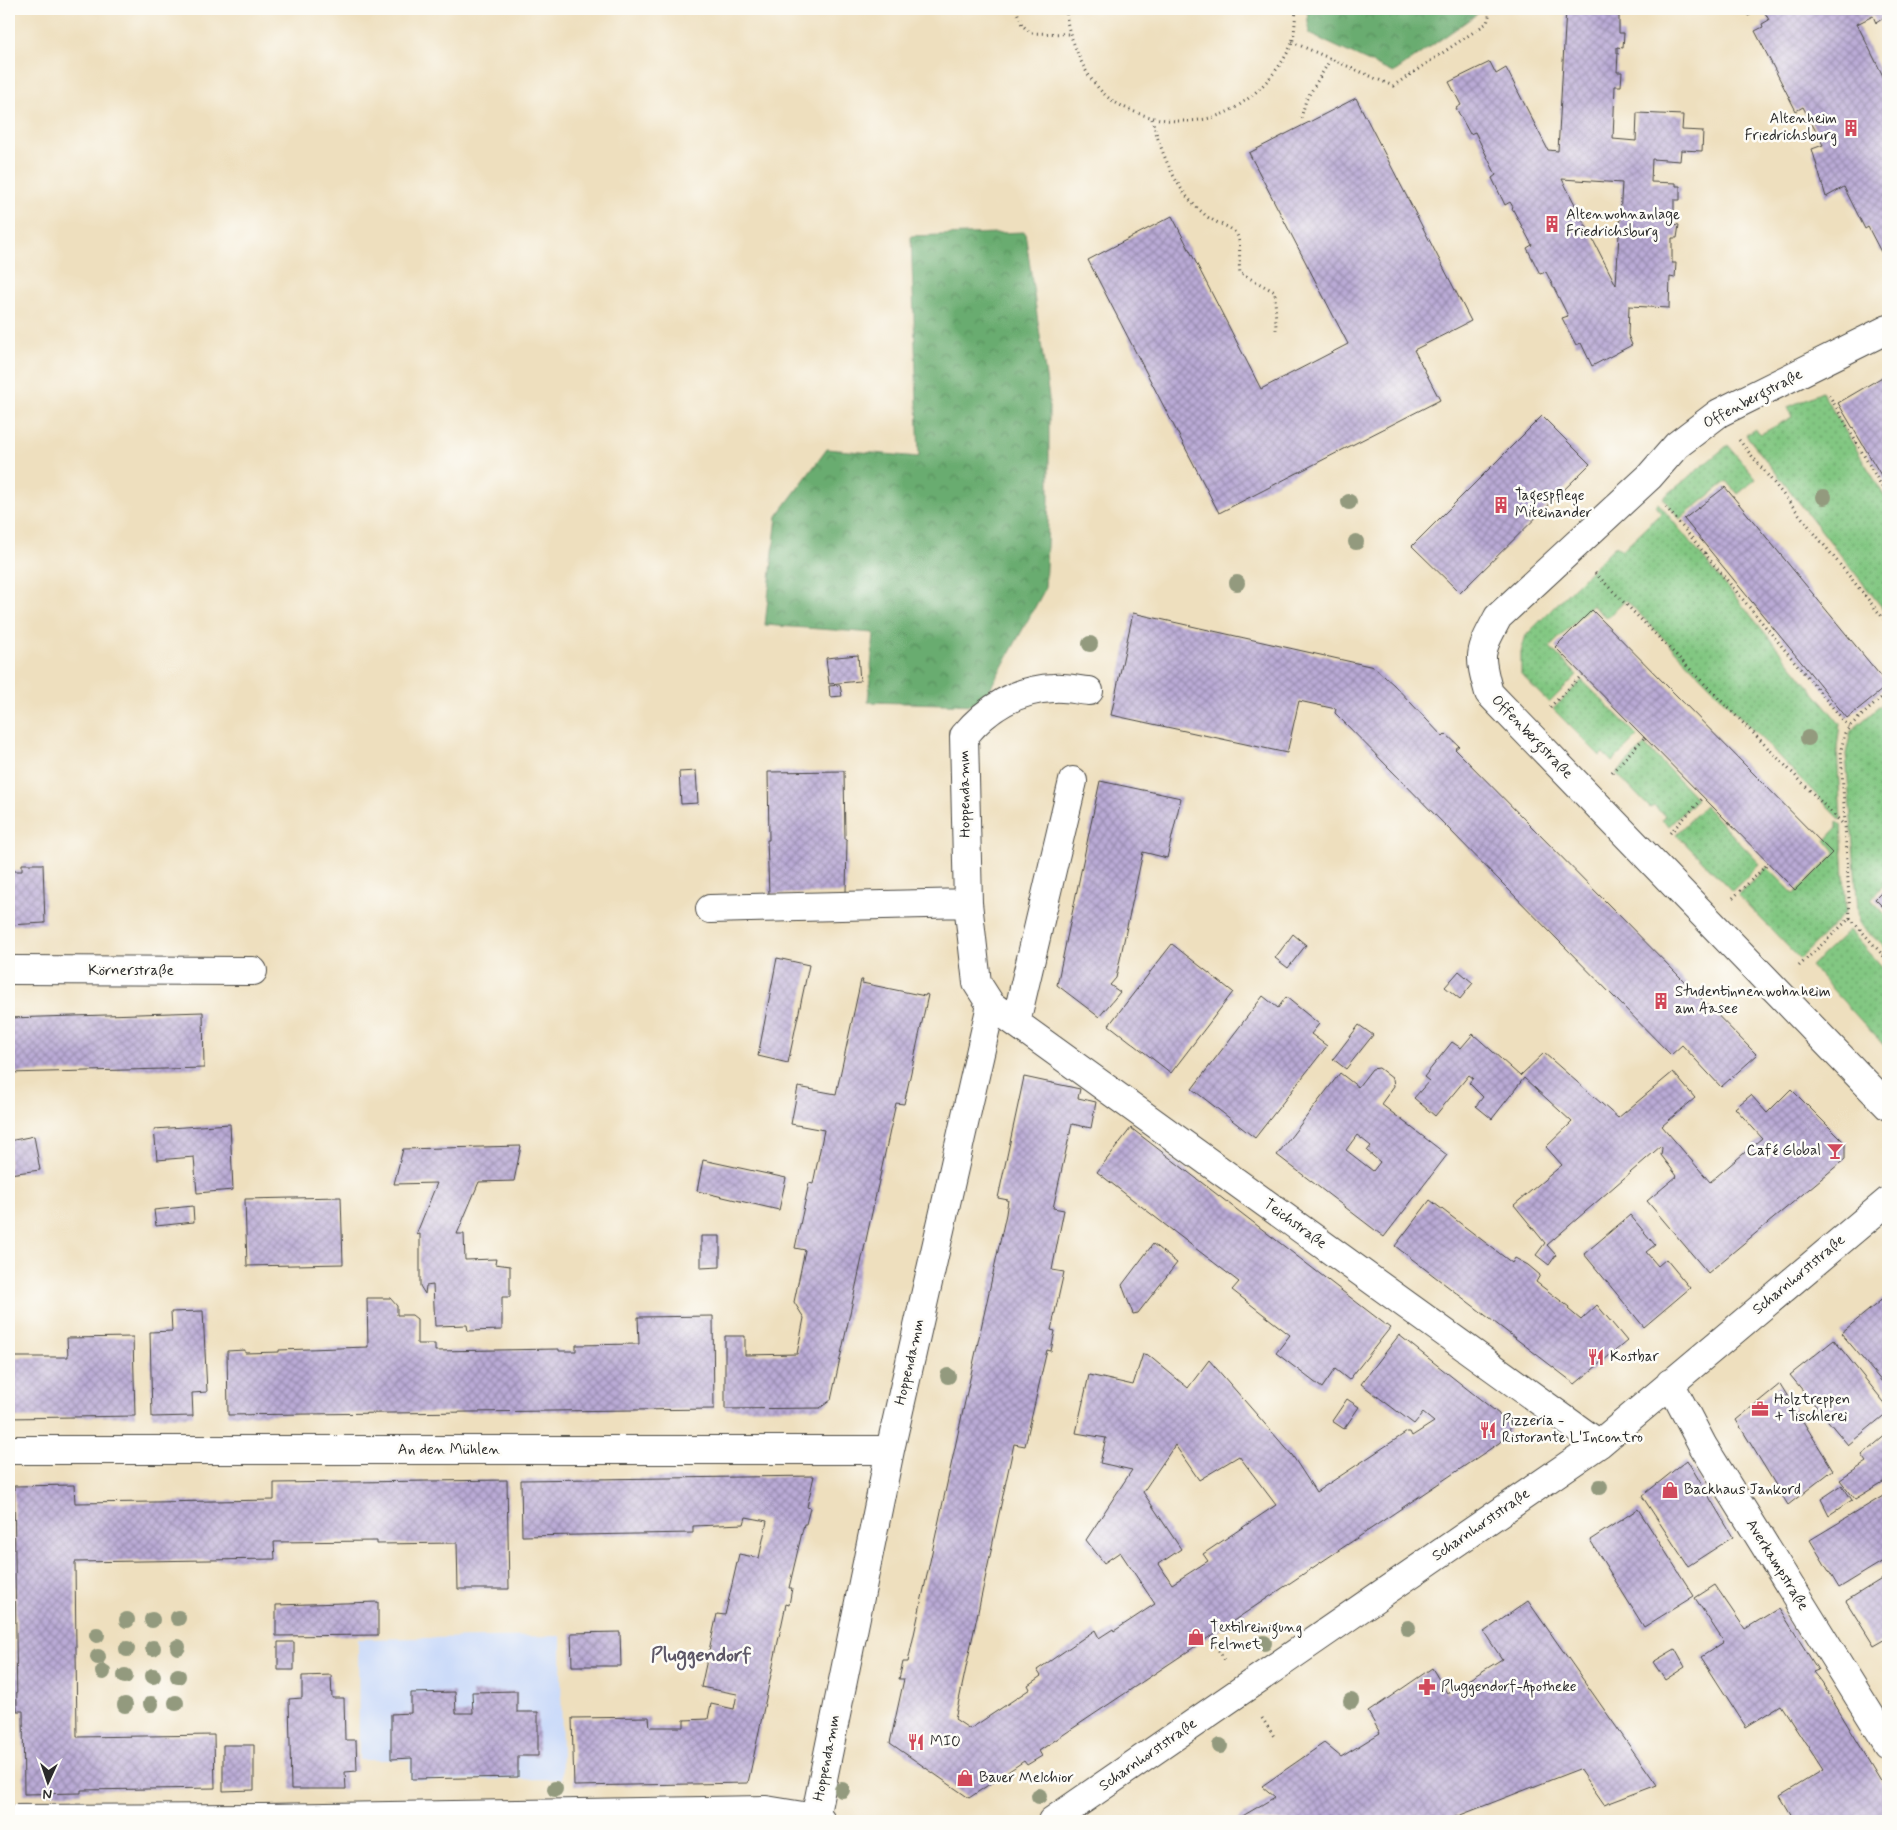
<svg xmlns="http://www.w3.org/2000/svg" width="1897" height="1830" font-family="Mynerve,sans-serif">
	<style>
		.built { fill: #ccdbf9 }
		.grass { fill: url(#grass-dots); stroke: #567956 }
		.forest { fill: url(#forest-crowns); stroke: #4a6c4e }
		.building { fill: url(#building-cross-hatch); fill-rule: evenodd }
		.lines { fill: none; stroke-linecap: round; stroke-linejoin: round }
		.minor-casing { stroke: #484641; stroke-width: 30 }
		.path { stroke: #484641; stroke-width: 3; stroke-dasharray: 1 4; stroke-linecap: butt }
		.minor { stroke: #fff; stroke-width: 28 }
		.tree { fill: #939a7e }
		.labels { text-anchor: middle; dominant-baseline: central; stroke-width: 5; stroke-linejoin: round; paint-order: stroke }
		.poi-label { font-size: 15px; fill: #2b2b2b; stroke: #fdfcf7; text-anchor: start }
		.street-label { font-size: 15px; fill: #2b2b2b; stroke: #fdfcf7 }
		.district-label { font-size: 20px; font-weight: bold; fill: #5d5767; stroke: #fdfcf7 }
	</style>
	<defs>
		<pattern id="grass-dots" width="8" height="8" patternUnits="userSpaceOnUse" patternTransform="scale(1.25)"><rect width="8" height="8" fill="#82c782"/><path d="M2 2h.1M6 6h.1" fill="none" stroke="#6ba26b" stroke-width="1.8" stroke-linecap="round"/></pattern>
		<pattern id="forest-crowns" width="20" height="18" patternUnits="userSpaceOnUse" patternTransform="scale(1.25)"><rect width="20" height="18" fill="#69ac70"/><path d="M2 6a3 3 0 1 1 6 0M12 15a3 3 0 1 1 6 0" fill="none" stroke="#578c5c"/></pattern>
		<pattern id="building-cross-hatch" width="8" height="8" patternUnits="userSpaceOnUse" patternTransform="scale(1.25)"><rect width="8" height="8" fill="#baaad6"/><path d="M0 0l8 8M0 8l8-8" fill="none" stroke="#978bae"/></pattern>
	</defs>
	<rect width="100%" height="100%" fill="#fdfcf7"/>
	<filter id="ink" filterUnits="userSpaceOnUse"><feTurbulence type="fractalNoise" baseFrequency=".02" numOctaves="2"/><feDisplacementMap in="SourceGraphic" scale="10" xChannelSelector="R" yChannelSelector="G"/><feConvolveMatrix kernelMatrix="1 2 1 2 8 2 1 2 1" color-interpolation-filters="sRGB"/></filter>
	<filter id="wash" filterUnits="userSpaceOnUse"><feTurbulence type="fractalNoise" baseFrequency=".0096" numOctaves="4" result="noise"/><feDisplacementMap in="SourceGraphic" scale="20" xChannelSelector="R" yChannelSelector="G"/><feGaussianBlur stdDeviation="1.12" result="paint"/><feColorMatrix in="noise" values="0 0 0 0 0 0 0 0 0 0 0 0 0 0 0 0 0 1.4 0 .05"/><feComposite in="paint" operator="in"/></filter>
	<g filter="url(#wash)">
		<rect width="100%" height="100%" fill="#eedfbe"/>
		<!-- built -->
		<path class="built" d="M561,1636L562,1779L410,1780V1760H359L358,1639Z"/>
		<!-- grass -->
		<path class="grass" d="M1822,392L1888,502V615L1746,435L1755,429L1761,434L1792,417L1788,407Z
			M1728,445L1756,479L1738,494L1727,481L1680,519L1663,498Z
			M1658,503L1840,724L1837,748L1841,820L1626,600L1607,618L1592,605L1550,647L1577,675L1549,703L1521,674V652L1526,635L1616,545L1622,550L1661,513L1655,506Z
			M1582,680L1638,736L1612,762L1603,753L1600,756L1553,709Z
			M1888,699V880L1871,899L1888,917V943L1884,947L1859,923L1846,754L1851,731Z
			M1645,745L1697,799L1669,826L1662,820L1665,816L1654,806L1650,808L1616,773Z
			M1705,806L1760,864L1732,891L1676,834Z
			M1837,821L1841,825L1846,912L1800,959L1738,895L1767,867L1794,894L1836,853L1826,840L1837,828Z
			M1849,930L1888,973V1050L1811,966Z"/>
		<!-- forest -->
		<path class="forest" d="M1307,9H1484L1393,73L1309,34Z
			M1025,232L1049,398V501L1045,589L981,705L868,702L874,633L765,625L777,516L827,449L919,457L911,236Z"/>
		<g id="blocks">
			<!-- building -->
			<path class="building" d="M1566,9H1619V33H1624L1623,48L1617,47V53H1618L1617,72H1622L1621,86H1615L1613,139L1636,141L1637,113L1683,115L1682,130L1703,131L1702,151L1681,150L1680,161L1652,159L1651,182L1676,183V186H1680V200H1674V224L1679,225L1677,238H1672V263H1676L1675,278L1670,277L1669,308L1629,306L1628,335L1632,345L1592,366L1581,343L1576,345L1562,318L1568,316L1546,272L1540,274L1527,248L1532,245L1512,208L1513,207L1510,202L1505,205L1492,178L1496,175L1475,132L1470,134L1456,108L1461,105L1449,82L1490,62L1496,74L1506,68L1548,150L1558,151ZM1562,179L1622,183L1616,285Z
				M1745,9H1763L1748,16Z
				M1763,9H1888V25L1882,19L1876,23L1873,16L1857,24L1888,86V248L1881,252L1868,227L1865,229L1844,187L1826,197L1812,149L1823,145L1803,107L1796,111L1755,31L1763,27L1762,24L1769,20Z
				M1356,98L1471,321L1414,350L1440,400L1219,513L1088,260L1172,216L1261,389L1348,344L1249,153Z
				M1884,376L1888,384V487L1838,403Z
				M1542,416L1590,464L1460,593L1412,546Z
				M1725,487L1888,685L1847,718L1684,519Z
				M1592,610L1832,853L1795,890L1555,647Z
				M1133,613L1374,667L1394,685L1443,737L1446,734L1459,746L1455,749L1457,751L1757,1055L1721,1087L1682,1045L1671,1055L1335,713L1336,709L1299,701L1287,753L1111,715Z
				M858,655L860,681L829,684L826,658Z
				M840,685L842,696L830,697L829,686Z
				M696,771L698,803L681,804L679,772Z
				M844,771L845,839H847L846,893L769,894L767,840H769L768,772Z
				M1100,781L1181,798L1167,858L1143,852L1116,978L1110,985L1120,992L1099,1017L1057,985Z
				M22,864H43L45,923L9,925V871H22Z
				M1888,886V912L1875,899Z
				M1293,934L1306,945L1288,968L1275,958Z
				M1172,944L1233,992L1171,1073L1109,1025Z
				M777,958L809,965L788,1063L758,1056Z
				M1459,971L1473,983L1460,999L1445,987Z
				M861,980H863L862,983L925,996L926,994L928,995L904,1104L896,1103L831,1400L820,1408L725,1409V1336H745V1355L797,1354L804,1318L794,1302L805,1250L795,1248L809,1183L813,1184L824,1130L791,1124L798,1087L836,1094Z
				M1263,996L1278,1008L1286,997L1319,1024L1311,1034L1327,1046L1255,1138L1192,1089Z
				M203,1012L204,1068L9,1073V1018Z
				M1359,1025L1373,1035L1346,1069L1333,1059Z
				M1473,1034L1520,1076L1544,1053L1618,1118L1673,1072L1695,1098L1662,1126L1710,1182L1762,1138L1735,1108L1751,1095L1767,1113L1791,1089L1845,1143V1159L1708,1273L1647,1201L1677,1176L1661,1155L1662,1148L1661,1146L1547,1245L1556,1255L1549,1265L1536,1255L1545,1243L1514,1205L1562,1165L1546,1147L1572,1122L1524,1078L1492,1119L1476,1106L1483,1097L1469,1083L1473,1078L1469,1075L1435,1116L1414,1098L1429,1081L1424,1077L1452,1042L1461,1048Z
				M1379,1068L1393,1079L1394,1086L1381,1104L1447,1155L1384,1237L1277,1155L1340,1073L1358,1087L1372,1069ZM1357,1135L1371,1146L1367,1151L1380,1162L1373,1171L1346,1150Z
				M1024,1077L1080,1089L1078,1098L1096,1102L1091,1128L1072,1124L1053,1208L1064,1210L1052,1270L1064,1272L1051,1330L1055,1331L1051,1351L1047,1350L1025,1446L1014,1444L955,1719L970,1729L1030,1689L1028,1685L1041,1676L1037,1670L1095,1630L1099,1638L1113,1629L1114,1631L1155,1604L1120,1552L1104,1563L1086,1540L1132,1470L1100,1463L1106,1438L1076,1433L1089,1375L1133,1385L1143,1354L1148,1355L1188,1388L1209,1360L1292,1455L1316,1492L1407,1432H1410L1412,1436L1434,1422L1423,1413L1414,1424L1361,1384L1399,1335L1499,1414V1415L1508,1423L1510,1428L1507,1436L1499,1443L1039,1751L1042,1756L1027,1765L1024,1761L969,1798L890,1743L904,1679H899L903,1662H908L1006,1214L1008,1200L998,1198ZM1175,1445L1199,1480L1239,1456L1276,1505L1203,1554L1208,1561L1172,1584L1159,1564L1181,1549L1143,1492Z
				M230,1124L233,1190L197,1193L194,1157L157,1160L154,1129Z
				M1131,1128L1390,1328L1349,1380L1335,1369L1322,1388L1276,1353L1290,1335L1232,1290L1239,1282L1097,1172Z
				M34,1136L40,1170L9,1174V1141Z
				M521,1146L514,1181L479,1182L457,1234H464L465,1260L496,1259L495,1264L510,1266V1297H502V1330L468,1331L467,1325L435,1326L433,1285L426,1286L425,1294L420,1286V1234L416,1235L437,1183L394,1184L403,1149Z
				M703,1160L786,1178L779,1210L697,1191Z
				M341,1197L343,1264L247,1266L245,1199Z
				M1430,1200L1512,1263L1515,1258L1528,1265L1540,1275L1536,1282L1569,1307L1568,1309L1581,1320L1597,1305L1627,1341L1575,1384L1395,1246Z
				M193,1206L194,1222L156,1226L154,1210Z
				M1630,1215L1655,1245L1646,1252L1658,1266L1666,1259L1690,1288L1644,1327L1584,1254Z
				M701,1236H720V1267L701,1268Z
				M1153,1244L1177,1263L1138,1313L1133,1314L1122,1285Z
				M1885,1297L1888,1301V1389L1841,1333Z
				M367,1298H390L397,1306V1315H412L417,1319V1344H435V1351L559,1349V1351H576V1345L639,1344L638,1317L713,1316L714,1409L228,1415L227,1351L245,1350V1353L279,1352V1350L368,1347Z
				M203,1311L207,1392L192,1393L193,1416L152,1417L150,1332L172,1331L171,1312Z
				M133,1337L135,1416L9,1418V1350H13V1357H68L67,1338Z
				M1834,1340L1888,1407V1412L1848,1445L1790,1375Z
				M1780,1384L1833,1470L1788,1505L1736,1420Z
				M1347,1399L1359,1407L1344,1429L1332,1421Z
				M1888,1433V1479L1855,1499L1840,1480L1867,1462L1862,1455Z
				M1687,1460L1733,1537L1688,1566L1642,1496Z
				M814,1476L807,1507L810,1508L806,1524H804L789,1588H792L789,1605L786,1604L748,1783L574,1786L572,1718L649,1717L650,1727H684V1720L708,1719L711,1704L734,1709L737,1694L701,1687L717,1614L725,1615L739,1554L759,1558L767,1521L746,1517L744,1524L693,1526V1533L522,1536L521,1480Z
				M507,1480L509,1589H458L457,1543L377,1544V1541L274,1542L275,1559L75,1562L77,1737L214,1735L215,1788L81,1790V1793L24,1794L23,1711H17L14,1486L74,1485L75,1503L153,1502L274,1500V1483Z
				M1842,1485L1852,1500L1829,1515L1821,1499Z
				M1888,1493V1558L1839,1588L1810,1540Z
				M1638,1509L1694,1596L1644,1627L1590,1540Z
				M1888,1575V1638L1874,1646L1846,1601Z
				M1715,1585L1745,1629L1779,1608L1818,1670L1813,1672L1822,1683L1888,1792V1821H1795L1780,1796L1823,1770L1781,1705L1746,1727L1701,1657L1724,1642L1695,1598Z
				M1528,1601L1657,1785L1604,1805L1579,1769L1445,1821H1234L1275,1797L1262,1786L1324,1743L1341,1757L1380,1733L1368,1712L1432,1668L1447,1693L1502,1659L1484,1632Z
				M378,1602V1635L276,1636V1605Z
				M620,1632L621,1666H572L571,1633Z
				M278,1642H294V1670H278Z
				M1675,1649L1685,1667L1665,1680L1653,1662Z
				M331,1675L332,1698H344L345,1740H356L357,1771L345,1772L346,1789H291L289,1699L302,1698V1676Z
				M517,1691V1712H538V1756H518V1777L412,1779V1758L391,1759V1714L411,1713V1693L455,1692L456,1713H473L472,1692Z
				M223,1745H254V1790L223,1791Z"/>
		</g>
	</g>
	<g filter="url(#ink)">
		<use href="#blocks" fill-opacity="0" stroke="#484641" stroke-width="1"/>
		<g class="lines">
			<!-- minor casing -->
			<g class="minor-casing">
				<path id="minor" d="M1888,329L1719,413L1677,445L1649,477L1498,617C1479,653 1478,653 1489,693L1888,1106
					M710,909L968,903
					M9,970L253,971
					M991,1005L1599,1444
					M1016,1022L1073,781
					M1670,1383L1703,1446L1888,1744
					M9,1450H890
					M815,1818L890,1450L991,1005L977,983L968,903L964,736C987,708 1018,689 1054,688C1065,687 1077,690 1089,691
					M9,1819L263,1818L766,1810L815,1818L821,1821
					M1052,1821L1599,1444L1888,1201"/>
			</g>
			<!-- path -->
			<path class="path" d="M1016,9L1022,25L1031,33L1070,34
				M1067,9C1065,22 1071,37 1076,49C1082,67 1096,90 1113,101C1144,121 1190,128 1225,113C1252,101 1281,70 1292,43C1295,33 1295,19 1296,9
				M1292,42L1393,86L1487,23L1491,9
				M1301,118L1306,100L1330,60
				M1152,119C1161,151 1175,190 1202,212C1205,215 1208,218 1211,219C1220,225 1231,226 1237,235C1242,244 1238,262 1240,273L1275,292L1276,330
				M1829,395L1888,497
				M1739,440L1888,624
				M1856,443L1860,440
				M1666,507L1849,727
				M1705,553L1709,550
				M1595,573L1844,825
				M1550,707L1582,675
				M1612,772L1644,738
				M1670,833L1703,798
				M1733,898L1769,863
				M1850,918L1888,961
				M1883,955L1888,950
				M1799,966L1850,918L1841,750L1845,733L1851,725L1888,692
				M1216,1646L1226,1662
				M1262,1718L1275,1738"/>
			<!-- minor -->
			<use href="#minor" class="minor"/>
		</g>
		<!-- trees -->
		<g class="tree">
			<circle cx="1824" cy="497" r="8"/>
			<circle cx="1349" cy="502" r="8"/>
			<circle cx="1356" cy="542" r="8"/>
			<circle cx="1237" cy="583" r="8"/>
			<circle cx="1090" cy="644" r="8"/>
			<circle cx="1808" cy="738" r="8"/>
			<circle cx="948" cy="1376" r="8"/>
			<circle cx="1600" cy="1487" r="8"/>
			<circle cx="178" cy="1618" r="8"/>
			<circle cx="127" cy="1620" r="8"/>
			<circle cx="152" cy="1620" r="8"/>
			<circle cx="1408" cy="1628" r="8"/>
			<circle cx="97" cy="1635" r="8"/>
			<circle cx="1264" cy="1643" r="8"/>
			<circle cx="178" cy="1647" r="8"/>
			<circle cx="153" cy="1648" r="8"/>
			<circle cx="127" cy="1649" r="8"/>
			<circle cx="98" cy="1657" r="8"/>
			<circle cx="103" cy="1672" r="8"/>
			<circle cx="125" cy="1676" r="8"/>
			<circle cx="153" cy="1676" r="8"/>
			<circle cx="178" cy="1676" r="8"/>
			<circle cx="1351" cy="1701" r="8"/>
			<circle cx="176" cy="1703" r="8"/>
			<circle cx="151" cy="1704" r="8"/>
			<circle cx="125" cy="1705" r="8"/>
			<circle cx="1220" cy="1746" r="8"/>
			<circle cx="555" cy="1789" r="8"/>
			<circle cx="842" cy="1790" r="8"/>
			<circle cx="1039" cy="1796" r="8"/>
		</g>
	</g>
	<!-- icons -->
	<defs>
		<g id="building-bare" transform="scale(1.35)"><path d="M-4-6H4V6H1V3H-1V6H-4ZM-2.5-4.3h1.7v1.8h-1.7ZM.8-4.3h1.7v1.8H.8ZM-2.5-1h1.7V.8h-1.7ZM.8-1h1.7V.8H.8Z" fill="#d1495b" stroke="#fdfcf7" stroke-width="2.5" paint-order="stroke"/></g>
		<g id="bar-bare" transform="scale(1.35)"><path d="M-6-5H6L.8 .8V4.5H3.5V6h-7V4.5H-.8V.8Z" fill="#d1495b" stroke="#fdfcf7" stroke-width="2.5" paint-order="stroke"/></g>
		<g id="restaurant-bare" transform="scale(1.35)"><path d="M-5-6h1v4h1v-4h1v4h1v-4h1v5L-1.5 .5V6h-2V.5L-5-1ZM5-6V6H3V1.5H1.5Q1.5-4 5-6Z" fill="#d1495b" stroke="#fdfcf7" stroke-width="2.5" paint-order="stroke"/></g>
		<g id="office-bare" transform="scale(1.35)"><path d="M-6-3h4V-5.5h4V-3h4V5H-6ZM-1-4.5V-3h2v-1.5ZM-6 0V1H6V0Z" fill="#d1495b" stroke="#fdfcf7" stroke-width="2.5" paint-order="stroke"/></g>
		<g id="shop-bare" transform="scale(1.35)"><path d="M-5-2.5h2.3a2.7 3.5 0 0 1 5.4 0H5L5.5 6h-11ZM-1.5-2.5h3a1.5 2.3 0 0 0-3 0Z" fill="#d1495b" stroke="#fdfcf7" stroke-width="2.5" paint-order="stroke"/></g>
		<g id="pharmacy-bare" transform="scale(1.35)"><path d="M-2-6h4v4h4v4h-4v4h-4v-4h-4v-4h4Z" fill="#d1495b" stroke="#fdfcf7" stroke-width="2.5" paint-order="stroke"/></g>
	</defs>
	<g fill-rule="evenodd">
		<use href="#building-bare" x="1851" y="128"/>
		<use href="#building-bare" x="1552" y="224"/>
		<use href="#building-bare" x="1501" y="505"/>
		<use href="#building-bare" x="1661" y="1001"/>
		<use href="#bar-bare" x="1835" y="1151"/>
		<use href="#restaurant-bare" x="1596" y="1357"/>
		<use href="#office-bare" x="1760" y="1409"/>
		<use href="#restaurant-bare" x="1488" y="1430"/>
		<use href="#shop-bare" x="1670" y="1490"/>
		<use href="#shop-bare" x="1196" y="1637"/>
		<use href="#pharmacy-bare" x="1427" y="1687"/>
		<use href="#restaurant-bare" x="916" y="1742"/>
		<use href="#shop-bare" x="965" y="1778"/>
	</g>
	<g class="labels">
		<!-- poi labels -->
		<g class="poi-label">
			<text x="1837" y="119" text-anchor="end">Altenheim<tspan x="1837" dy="17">Friedrichsburg</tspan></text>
			<text x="1566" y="215">Altenwohnanlage<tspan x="1566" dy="17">Friedrichsburg</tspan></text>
			<text x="1515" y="496">Tagespflege<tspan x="1515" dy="17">Miteinander</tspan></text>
			<text x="1675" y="992">Studentinnenwohnheim<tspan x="1675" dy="17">am Aasee</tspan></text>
			<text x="1821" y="1151" text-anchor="end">Café Global</text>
			<text x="1610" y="1357">Kostbar</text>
			<text x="1774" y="1400">Holztreppen<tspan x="1774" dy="17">+ Tischlerei</tspan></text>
			<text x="1502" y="1421">Pizzeria -<tspan x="1502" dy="17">Ristorante L'Incontro</tspan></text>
			<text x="1684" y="1490">Backhaus Jankord</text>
			<text x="1210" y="1628">Textilreinigung<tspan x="1210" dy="17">Felmet</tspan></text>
			<text x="1441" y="1687">Pluggendorf-Apotheke</text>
			<text x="930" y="1742">MIO</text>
			<text x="979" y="1778">Bauer Melchior</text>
		</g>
		<!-- street labels -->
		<g class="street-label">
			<text transform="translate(1753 399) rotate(-28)">Offenbergstraße</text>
			<text transform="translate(1532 737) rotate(46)">Offenbergstraße</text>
			<text transform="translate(965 794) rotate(-91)">Hoppendamm</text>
			<text x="131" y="971">Körnerstraße</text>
			<text transform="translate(1295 1224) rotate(36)">Teichstraße</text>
			<text transform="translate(1799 1275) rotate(-40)">Scharnhorststraße</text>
			<text transform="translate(910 1362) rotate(-77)">Hoppendamm</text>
			<text x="449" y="1450">An den Mühlen</text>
			<text transform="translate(1481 1525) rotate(-35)">Scharnhorststraße</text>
			<text transform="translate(1777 1565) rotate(58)">Averkampstraße</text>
			<text transform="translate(1148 1755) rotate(-35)">Scharnhorststraße</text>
			<text transform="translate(827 1758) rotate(-79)">Hoppendamm</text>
		</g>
		<!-- district labels -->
		<g class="district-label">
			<text x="701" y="1655">Pluggendorf</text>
		</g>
	</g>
	<!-- margin -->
	<rect width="1897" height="1830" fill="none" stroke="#fdfcf7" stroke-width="30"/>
	<!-- north arrow -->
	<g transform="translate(48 1782) rotate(183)" stroke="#fdfcf7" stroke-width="4" paint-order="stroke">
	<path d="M0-4L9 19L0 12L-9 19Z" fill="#2b2b2b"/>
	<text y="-8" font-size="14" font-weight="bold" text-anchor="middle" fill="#2b2b2b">N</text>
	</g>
</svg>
